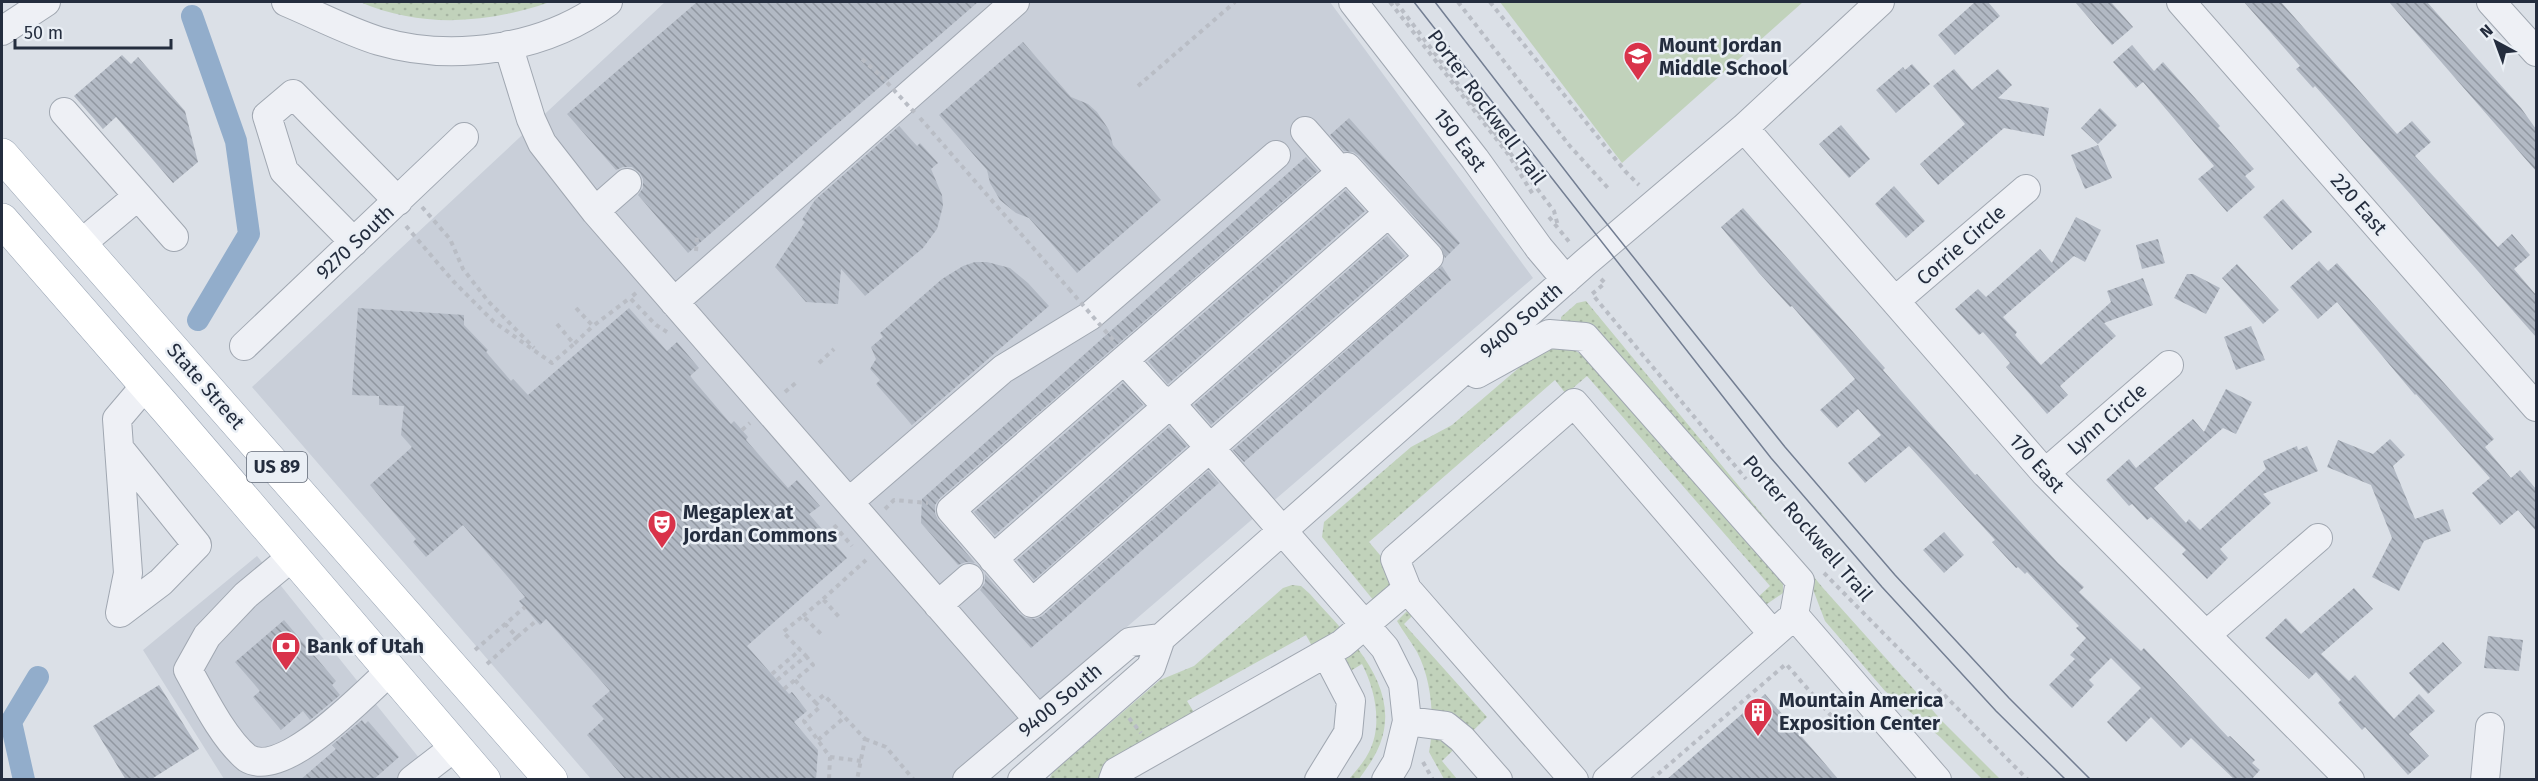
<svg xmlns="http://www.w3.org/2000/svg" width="2538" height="781" font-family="'Fira Sans',sans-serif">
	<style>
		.built { fill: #c9cfd9 }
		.grass { fill: url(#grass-dots) }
		.garden { fill: #c1d2bb }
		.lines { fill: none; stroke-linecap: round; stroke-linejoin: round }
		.canal { stroke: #92adcb; stroke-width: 22 }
		.building { fill: url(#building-back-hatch) }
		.minor-casing { stroke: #a0a7b1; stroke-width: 30 }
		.major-casing { stroke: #99a4b4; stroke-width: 34 }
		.path { stroke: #b9bdc5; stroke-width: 4; stroke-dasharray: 4.5 4.5; stroke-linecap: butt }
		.minor { stroke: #eef0f5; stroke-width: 28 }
		.major { stroke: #fff; stroke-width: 33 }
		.tram { stroke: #737e92; stroke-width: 1.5 }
		.path-bridge { stroke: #b9bdc5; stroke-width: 4; stroke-dasharray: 4.5 4.5; stroke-linecap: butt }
		.labels { text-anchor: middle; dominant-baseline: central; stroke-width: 5; stroke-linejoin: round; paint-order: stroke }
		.shield { fill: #eaeff5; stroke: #5f6775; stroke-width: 1.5 }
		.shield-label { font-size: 18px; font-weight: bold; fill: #242d3e }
		.poi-label { font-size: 20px; font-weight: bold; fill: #242d3e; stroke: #eaeff5; text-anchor: start }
		.street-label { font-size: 20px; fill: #242d3e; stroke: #eaeff5 }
	</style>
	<defs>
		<pattern id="grass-dots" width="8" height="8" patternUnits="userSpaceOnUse" patternTransform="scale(1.5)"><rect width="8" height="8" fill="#c1d2bb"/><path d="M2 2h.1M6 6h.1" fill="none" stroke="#a6b5a2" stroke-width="1.8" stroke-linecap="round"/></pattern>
		<pattern id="building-back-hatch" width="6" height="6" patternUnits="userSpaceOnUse" patternTransform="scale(1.5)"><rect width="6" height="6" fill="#b2b9c4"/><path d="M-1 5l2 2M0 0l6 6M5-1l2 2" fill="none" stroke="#9197a1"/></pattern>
	</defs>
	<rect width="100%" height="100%" fill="#dbe0e7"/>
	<!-- built -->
	<path class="built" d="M665,2H1330L1533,278L950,779H591L252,387Z
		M257,556L436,779H224L143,650Z"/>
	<!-- grass -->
	<path class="grass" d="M360,2H546L547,3C485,24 421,28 360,2Z
		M1586,301L1823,588L1943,722L2000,779H1982L1940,737L1885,691L1825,621L1809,579L1561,322V317L1577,303Z
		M1546,348H1571L1590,360L1783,582V593L1764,606L1757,598L1770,586L1587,376L1566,394L1555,380L1369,542L1385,561L1393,584L1374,601L1322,537L1324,522L1411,447L1452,425L1534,355Z
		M1292,585L1301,586L1310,594C1345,634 1403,684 1380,744C1375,757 1367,768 1359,779H1349C1356,771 1364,762 1369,752C1383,725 1375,689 1362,664L1347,673L1313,648L1306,635L1187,701L1195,714L1099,779L1049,780L1052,773L1160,680L1194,666L1283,588Z
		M1412,606L1417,611L1404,624L1487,717L1442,761L1457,779H1444L1429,752C1435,722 1432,680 1417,652C1411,642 1403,631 1397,621Z"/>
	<!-- garden -->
	<path class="garden" d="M1500,2H1803L1622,163Z"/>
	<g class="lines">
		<!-- canal -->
		<path class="canal" d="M192,16L236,141L249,234L198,320
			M24,780L11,722L38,677"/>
	</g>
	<!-- building -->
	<path class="building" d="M697,2H978L688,253L638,195L643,188V179L640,173L632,167H623L616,170L567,114Z
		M1975,2H1988L2000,16L1955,55L1938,35Z
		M2075,2H2111L2133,27L2112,45Z
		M2244,2H2281L2397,134L2412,121L2431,142L2415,156L2498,247L2512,234L2530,255L2514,269L2536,295V337L2315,86L2313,88L2296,69L2300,66Z
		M2389,2H2427L2521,108L2536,129V171Z
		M1023,42L1071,97L1088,104L1097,112L1109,130L1113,145L1161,200L1077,273L1029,218L1016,213L1000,200L990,183L987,170L939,115Z
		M2132,45L2154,71L2163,62L2220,126L2218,128L2254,169L2245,176L2255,187L2227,212L2198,179L2214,166L2143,82L2136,88L2113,62Z
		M122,55L131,64L138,57L185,111L198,162L173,183L116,117L103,129L74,96Z
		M1912,64L1930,84L1896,113L1876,90L1903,67L1905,70Z
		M1954,69L1972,90L1998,69L2012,85L1998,98L2049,108L2044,136L2004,128L1938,185L1920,164L1965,124L1933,86Z
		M2100,108L2117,125L2098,144L2081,128Z
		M1349,118L1460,243L1445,258L1441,246L1359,156L1353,152L1344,151L1330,135Z
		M1841,125L1870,159L1849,178L1819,144Z
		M899,126L917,146L920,143L938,163L931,169L942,195L943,206L937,229L923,248L865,296L841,269L838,304L806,302L775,267L805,222L802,220L815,200Z
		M2098,145L2112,178L2085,189L2071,155Z
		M1306,157L1318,171L940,498L935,505V513L938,520L975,563L966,562L958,565L921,523L922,499Z
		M1894,186L1925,221L1906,238L1875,204Z
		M1346,190L1365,211L1168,384L1148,361Z
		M2283,199L2312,232L2292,250L2263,217Z
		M1743,208L1885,368L1883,370L1975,475L1977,474L2058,563L2084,587L2079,592L2141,651L2144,648L2228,737L2230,736L2255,760L2252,763L2260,770L2251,780H2235L2191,738L2181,748L2151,717L2126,742L2107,722L2141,688L2111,658L2089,680L2094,685L2072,708L2049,685L2075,659L2070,655L2086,638L2076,628L2079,626L2027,572L2025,574L2018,567L2016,568L1992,542L1995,540L1909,446L1865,483L1848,463L1881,435L1858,409L1837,428L1820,410L1855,379L1792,306L1790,307L1759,273L1721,227Z
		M2076,217L2101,230L2085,262L2074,256L2003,317L2017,332L2015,335L2041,365L2111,302L2107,291L2143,278L2153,305L2104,323L2116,336L2060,386L2068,395L2047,414L2006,367L2010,363L1983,332L1979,335L1955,309L1978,289L1986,297L2040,249L2052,263Z
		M1387,236L1405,256L1211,425L1194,405Z
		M2158,239L2165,263L2142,269L2136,245Z
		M2319,261L2328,271L2337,263L2494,439L2485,447L2511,478L2520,470L2536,489V531L2518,510L2500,525L2472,493L2490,478L2416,394L2415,395L2337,302L2318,319L2290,287Z
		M975,262H987L1010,268L1028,283L1049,306L912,425L876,384L880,380L870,369L876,359L871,347L883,337L880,333L942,279L963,266Z
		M2237,264L2279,310L2263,324L2222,278Z
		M1442,266L1451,280L1244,462L1233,450Z
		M2187,274H2193L2220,288L2206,314L2174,298Z
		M358,308L464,315V325L488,350L486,352L511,381L513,379L528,395L629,308L667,351L677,342L699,368L690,376L731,424L734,421L748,437L746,440L788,488L797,480L820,506L809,514L847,558L747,646L789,694L792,692L807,711L794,722L818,750L816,780H626L587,735L604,719L592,706L610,691L546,619L540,625L519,601L525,597L463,525L426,557L413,542L416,539L370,485L412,447L401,435L404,406L379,405V396L352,395Z
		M2251,326L2265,360L2236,370L2224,337Z
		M1123,383L1143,405L995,535L974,512Z
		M2226,389L2252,402L2236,434L2223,428L2154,488L2186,523L2189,519L2200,530L2266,469L2263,461L2297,446L2298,450L2307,446L2318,471L2263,494L2271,503L2220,549L2228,558L2207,579L2182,554L2186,550L2151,517L2147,520L2132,504L2129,506L2106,480L2129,459L2136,468L2193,419L2204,432Z
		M1169,427L1187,446L1034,580L1017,560Z
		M2390,439L2405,455L2393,466L2415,519L2443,509L2451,531L2424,541L2399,591L2372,577L2392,538L2371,485L2327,467L2338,440L2373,454Z
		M1208,471L1219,483L1031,648L980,590L985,583V574L1020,614L1026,618L1035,619L1042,616Z
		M1944,532L1964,555L1944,573L1923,550Z
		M2354,588L2373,609L2321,654L2349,681L2355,675L2394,719L2419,694L2435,711L2409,734L2429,756L2408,775L2365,727L2362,730L2338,703L2341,700L2316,672L2309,679L2265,638L2286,618L2301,634Z
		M284,620L336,681L332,685L340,695L310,720L303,711L281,730L253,697L260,691L235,662Z
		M2488,636L2523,640L2519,671L2484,668Z
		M2443,642L2462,663L2428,694L2409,673Z
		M159,685L199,749L150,780H126L93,726Z
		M1765,694L1839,780H1666Z
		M362,720L365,724L368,721L399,757L373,780H300L336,749L332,745Z"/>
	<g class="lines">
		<!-- minor casing -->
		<g class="minor-casing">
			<path id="minor" d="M286,2C317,15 347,31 379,41C454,63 546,49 608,2
				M1353,2L1475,159L1539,248L1566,280
				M2181,2L2536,407
				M2491,2L2536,52
				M2,31L46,2
				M508,45L531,119L542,143L595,211L1037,718
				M64,112L138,196L82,243
				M1744,128L2045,473L2350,780
				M1305,131L1341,172
				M138,196L174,237
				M595,211L627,183
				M354,242L284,171L267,116L293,94L398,201
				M1895,301L2026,189
				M674,302L1015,2
				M244,346L464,137
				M1124,360L1347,167L1429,257L1032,603L951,510L1124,360L1158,397L1172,405L1253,497L1385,648L1403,684L1407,721L1397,762L1386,780
				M1477,374L1549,334L1585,337L1800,581L1794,615L1937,780
				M119,448L197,545L161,582L120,613L128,573L117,419L145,386
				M2045,473L2169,365
				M849,502L1003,369L1090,316L1276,155
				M293,556L246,595L207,636L188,670C203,697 223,738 247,758C284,781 366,692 391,670
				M993,559L1377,223
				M1407,589L1574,780
				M938,605L969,578
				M2206,635L2318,538
				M1407,721L1446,726L1462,739L1498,780
				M412,780L456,746
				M967,780L1130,642L1161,638
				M1022,780L1151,667L1161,638L1586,262L1744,128L1880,2
				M1113,780L1116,772L1342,644L1407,589L1395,559L1574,403L1773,634
				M1319,780L1348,733L1351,701L1326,653
				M1607,780L1788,621
				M2485,780L2490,727"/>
		</g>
		<!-- major casing -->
		<g class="major-casing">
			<path id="major" d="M2,155L551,780
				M2,220L170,413L484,780"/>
		</g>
		<!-- path -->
		<path class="path" d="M1390,2L1508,154L1534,196
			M1396,2L1554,211L1558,226
			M1458,2L1569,145L1608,188
			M1490,2L1625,171L1639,185
			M862,59L881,76
			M1138,86L1235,2
			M920,118L1069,289
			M422,207L450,239L463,269L488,301L534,348
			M1549,217L1571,244
			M406,226L453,281L494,322L552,363L574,344
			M696,251L697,237
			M1601,279L1605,283L1592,294L1746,479
			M636,293L630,298L656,325L667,332
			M576,308L593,326L630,298
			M557,324L574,344L593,326
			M819,363L834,349
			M785,392L798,381
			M742,430L750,423
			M885,509L894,500L928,503
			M834,525L852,546
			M1824,573L2028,780
			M823,599L866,560
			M803,616L823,599L840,618
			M517,637L536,621
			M475,650L525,607
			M487,664L517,637L505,624
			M772,674L800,650
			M777,680L806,656L783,632L803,616L821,634
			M795,680L815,702L824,695L865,739L857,780
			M784,689L813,665L806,656
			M815,702L820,707L804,721L830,757L829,780
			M1129,718L1141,733
			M865,739L886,747L914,780
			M818,740L845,717
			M830,757L861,761
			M1423,762L1433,780
			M1651,780L1786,664L1841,727"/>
		<!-- minor -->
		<use href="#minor" class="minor"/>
		<!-- major -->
		<use href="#major" class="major"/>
		<!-- tram -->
		<path class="tram" d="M1414,2L1771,458L1882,587L1996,711L2066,780
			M1435,2L1591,204L1785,447L1895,575L2009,698L2091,780"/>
		<!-- path-bridge -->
		<path class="path-bridge" d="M881,76L915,113
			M1069,289L1114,341"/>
	</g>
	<!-- icons -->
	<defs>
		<g id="school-pin" transform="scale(1.5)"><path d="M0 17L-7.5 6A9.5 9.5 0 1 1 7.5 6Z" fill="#d9334a" stroke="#eaeff5"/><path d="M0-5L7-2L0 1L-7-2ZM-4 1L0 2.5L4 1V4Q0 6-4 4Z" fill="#fff"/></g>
		<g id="theatre-pin" transform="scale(1.5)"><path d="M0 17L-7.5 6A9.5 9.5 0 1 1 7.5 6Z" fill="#d9334a" stroke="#eaeff5"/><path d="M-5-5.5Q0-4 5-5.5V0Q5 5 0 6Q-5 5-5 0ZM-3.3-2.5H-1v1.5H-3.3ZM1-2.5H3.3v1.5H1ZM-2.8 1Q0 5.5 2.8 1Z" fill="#fff"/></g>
		<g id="bank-pin" transform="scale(1.5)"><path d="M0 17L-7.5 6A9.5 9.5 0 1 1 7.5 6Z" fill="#d9334a" stroke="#eaeff5"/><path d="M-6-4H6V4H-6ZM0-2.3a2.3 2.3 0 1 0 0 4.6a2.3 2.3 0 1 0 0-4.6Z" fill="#fff"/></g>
		<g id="building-pin" transform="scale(1.5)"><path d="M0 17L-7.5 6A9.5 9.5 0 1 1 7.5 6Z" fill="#d9334a" stroke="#eaeff5"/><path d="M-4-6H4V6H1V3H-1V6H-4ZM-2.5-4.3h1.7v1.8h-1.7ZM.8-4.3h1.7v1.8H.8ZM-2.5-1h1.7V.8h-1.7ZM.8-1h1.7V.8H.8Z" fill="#fff"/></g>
	</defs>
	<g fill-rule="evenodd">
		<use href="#school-pin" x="1638" y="56"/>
		<use href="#theatre-pin" x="662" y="524"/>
		<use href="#bank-pin" x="286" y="646"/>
		<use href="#building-pin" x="1758" y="712"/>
	</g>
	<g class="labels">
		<!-- shield labels -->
		<rect class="shield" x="247" y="452" width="60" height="30" rx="4.5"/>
		<g class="shield-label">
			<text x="277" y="467">US 89</text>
		</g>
		<!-- poi labels -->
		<g class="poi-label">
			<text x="1659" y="45">Mount Jordan<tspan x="1659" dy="23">Middle School</tspan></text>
			<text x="683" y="512">Megaplex at<tspan x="683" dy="23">Jordan Commons</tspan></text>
			<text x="307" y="646">Bank of Utah</text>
			<text x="1779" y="700">Mountain America<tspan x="1779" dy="23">Exposition Center</tspan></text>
		</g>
		<!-- street labels -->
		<g class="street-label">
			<text transform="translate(1487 107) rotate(54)">Porter Rockwell Trail</text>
			<text transform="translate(1460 140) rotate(53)">150 East</text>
			<text transform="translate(2359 204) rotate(49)">220 East</text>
			<text transform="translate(355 242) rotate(-43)">9270 South</text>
			<text transform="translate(1961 245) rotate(-41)">Corrie Circle</text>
			<text transform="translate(1521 320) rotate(-41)">9400 South</text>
			<text transform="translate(206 386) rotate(49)">State Street</text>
			<text transform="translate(2107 419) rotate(-41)">Lynn Circle</text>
			<text transform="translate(2037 463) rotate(48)">170 East</text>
			<text transform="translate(1808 528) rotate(49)">Porter Rockwell Trail</text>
			<text transform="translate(1060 700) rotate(-40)">9400 South</text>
		</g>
	</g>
	<!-- border -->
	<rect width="2538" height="781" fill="none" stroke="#242d3e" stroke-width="6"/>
	<!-- north arrow -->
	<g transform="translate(2496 42) rotate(319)" stroke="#eaeff5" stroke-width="4.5" paint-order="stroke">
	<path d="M0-4.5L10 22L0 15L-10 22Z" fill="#242d3e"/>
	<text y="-9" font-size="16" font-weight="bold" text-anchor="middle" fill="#242d3e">N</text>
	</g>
	<!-- scale -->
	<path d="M15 39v9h156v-9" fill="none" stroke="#242d3e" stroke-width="3"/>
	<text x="24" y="39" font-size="18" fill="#242d3e" stroke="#eaeff5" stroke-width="4.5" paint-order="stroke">50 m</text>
</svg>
